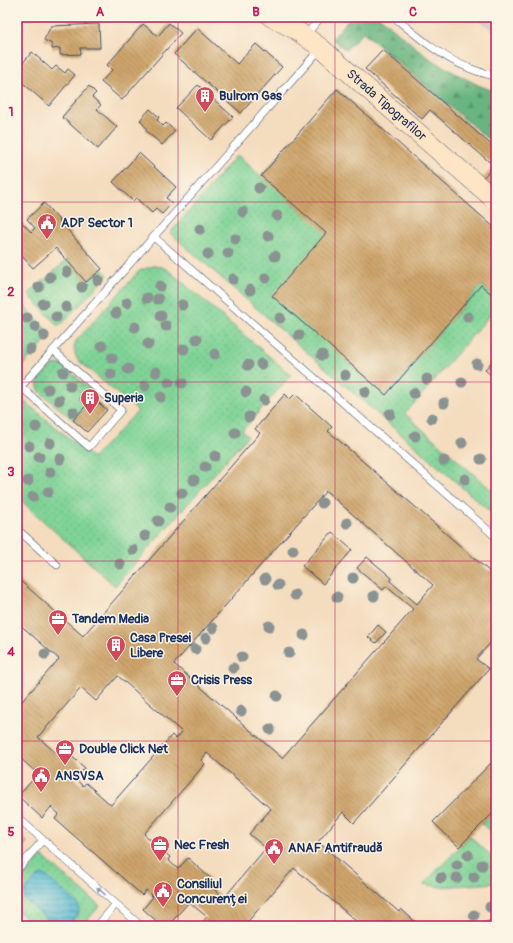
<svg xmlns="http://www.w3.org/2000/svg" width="513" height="943" font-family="Pangolin,sans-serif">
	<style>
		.railway { fill: #c3c6b9 }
		.grass { fill: url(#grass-dots); stroke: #4d817a }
		.forest { fill: url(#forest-firs); stroke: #41726e }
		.water { fill: url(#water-rules); stroke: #367498 }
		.building { fill: url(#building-back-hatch); fill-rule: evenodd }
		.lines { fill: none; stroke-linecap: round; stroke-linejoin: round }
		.lane-casing { stroke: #3c496c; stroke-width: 8 }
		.secondary-casing { stroke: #3c496c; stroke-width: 20 }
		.lane { stroke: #fff; stroke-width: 7 }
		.secondary { stroke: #fee5c5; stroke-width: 19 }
		.tree { fill: #8a9391 }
		.oneway { fill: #8d97ae }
		.grid { fill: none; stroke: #c2185b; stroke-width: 1; stroke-opacity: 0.55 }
		.labels { text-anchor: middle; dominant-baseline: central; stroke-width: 3; stroke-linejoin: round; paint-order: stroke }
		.poi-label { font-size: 13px; font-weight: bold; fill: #1b2f5e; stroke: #fcf5e5; text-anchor: start }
		.street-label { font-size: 13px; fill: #1b2f5e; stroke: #fcf5e5 }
		.neatline { fill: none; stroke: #c2185b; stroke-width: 1.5 }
		.grid-label { font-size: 13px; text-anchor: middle; font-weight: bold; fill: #c2185b }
	</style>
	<defs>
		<pattern id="grass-dots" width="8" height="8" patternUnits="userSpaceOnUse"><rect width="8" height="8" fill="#7fd396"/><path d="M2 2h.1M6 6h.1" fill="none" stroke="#6db584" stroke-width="1.8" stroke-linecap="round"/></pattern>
		<pattern id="forest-firs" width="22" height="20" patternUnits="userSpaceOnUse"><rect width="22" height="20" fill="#67b57f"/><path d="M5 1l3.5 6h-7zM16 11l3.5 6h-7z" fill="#54946b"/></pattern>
		<pattern id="water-rules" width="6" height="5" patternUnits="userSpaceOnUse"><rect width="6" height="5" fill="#52b8d1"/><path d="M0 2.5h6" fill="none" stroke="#4396ad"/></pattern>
		<pattern id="building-back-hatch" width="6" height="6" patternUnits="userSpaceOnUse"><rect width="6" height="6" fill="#cea46b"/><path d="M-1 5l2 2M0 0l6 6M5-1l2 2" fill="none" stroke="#a6865b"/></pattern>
	</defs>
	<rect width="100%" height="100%" fill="#fcf5e5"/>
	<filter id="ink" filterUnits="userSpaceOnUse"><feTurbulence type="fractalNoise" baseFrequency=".025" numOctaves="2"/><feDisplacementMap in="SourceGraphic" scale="8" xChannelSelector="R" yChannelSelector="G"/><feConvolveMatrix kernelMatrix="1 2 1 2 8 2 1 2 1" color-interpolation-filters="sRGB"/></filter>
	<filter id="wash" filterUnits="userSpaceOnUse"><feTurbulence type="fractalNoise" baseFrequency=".012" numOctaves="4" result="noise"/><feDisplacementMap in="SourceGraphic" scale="16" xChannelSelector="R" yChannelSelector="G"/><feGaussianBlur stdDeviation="0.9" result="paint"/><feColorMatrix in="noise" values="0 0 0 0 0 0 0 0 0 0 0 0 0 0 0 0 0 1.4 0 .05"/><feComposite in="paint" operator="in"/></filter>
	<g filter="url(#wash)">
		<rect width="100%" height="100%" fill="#f4dcbe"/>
		<!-- railway -->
		<path class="railway" d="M476,17H496V34Z"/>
		<!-- grass -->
		<path class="grass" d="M337,89L432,174L380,320L345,360L386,395L481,285L496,298V308L405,414L496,494V517L170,233L237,155L261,176Z
			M67,260L86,282L102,269L108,275L59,327L28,294Z
			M153,266L162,267L168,270L291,375L242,431L248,436L115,586L17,497V442C24,429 18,414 25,402L93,458L138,411L78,360C74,353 73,348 76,341L139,271Z
			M20,301L51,335L17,371V304Z
			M56,364L64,366L96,395L73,420L41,393C39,390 37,387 38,383C39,378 51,366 56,364Z
			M496,810V837L482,824Z
			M17,833L27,842L17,854Z
			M470,836L496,860V883L441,887L424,884Z
			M42,856L100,906L82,926H67L79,913L45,875L42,876L26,895L24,899L55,926H35L17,910V884Z"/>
		<!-- forest -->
		<path class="forest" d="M351,17H380L426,56L453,72L478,85L496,92V146L363,32L346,50L332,39Z"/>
		<!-- water -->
		<path class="water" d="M45,875L78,904L79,912L67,926H55L24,899L25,891L38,876Z"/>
		<g id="blocks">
			<!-- building -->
			<path class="building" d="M169,23L181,33L122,100L101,82L112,70L107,65L143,24L158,36Z
				M99,24L100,48H80L81,54L60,55V48L52,49V44L44,40L51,26Z
				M197,28L237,64L256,44L282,67L241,113L174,54Z
				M383,50L496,149V194L481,180L494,166L430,110L422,119L365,69Z
				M32,52L52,70L56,66L65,73L68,69L75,75L49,106L17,78V70Z
				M198,85L233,117L211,140L176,108Z
				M89,86L96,93L92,97L101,105L97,109L117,127L98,149L62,117Z
				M337,89L496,229V298L481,285L386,395L272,296L326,233L261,176Z
				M150,109L159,117L157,120L163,126L166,123L175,131L162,145L145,130L147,129L140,120Z
				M139,153L176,187L166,198L172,203L162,214L156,209L152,213L136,198L133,201L113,182Z
				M44,203L102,269L86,282L56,248L33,268L17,251V217L31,232L35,228L27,219Z
				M496,357V379L485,370Z
				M285,394L290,399L295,394L332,427L328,431L489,571L491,569L496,573V642L493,640L476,659L489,669L354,823L343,812L318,842L399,912L401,909L420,926H362L294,868L244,926H199L207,917L189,902L168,926H162L143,909L153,897L146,890L142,895L55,819L59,814L51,807L42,818L18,796L38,774L20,758L17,761V707L59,659L17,622V578L83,636L260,433L255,429ZM326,491L433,585L417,604L390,581L392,578L367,557L357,568L383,590L386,586L413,609L282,758L174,664ZM118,676L182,732L176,739L172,735L111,805L86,783L83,786L75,779L85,768L61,747L56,753L38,737L81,688L96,701ZM207,753L271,809L249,834L266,848L224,898L206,882L210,878L188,858L178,869L168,860L170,857L144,834L205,764L201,760Z
				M93,398L107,410L87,432L73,420Z
				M332,532L352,550L323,584L302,566Z
				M378,625L386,632L376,643L368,637Z
				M496,758V810L459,847L433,822Z"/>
		</g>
	</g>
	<g filter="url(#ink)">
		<use href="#blocks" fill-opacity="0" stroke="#3c496c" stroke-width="1"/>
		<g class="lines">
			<!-- lane casing -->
			<g class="lane-casing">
				<path id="lane" d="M394,17C417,36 441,57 469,68C478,72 487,74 496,77
					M305,36L321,17
					M154,237L496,537
					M21,387L89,447L121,410L53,350
					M17,391L321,48
					M17,529L57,565
					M17,817L141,926
					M17,870L43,840
					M97,926L116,904
					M485,926L496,922"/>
			</g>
			<!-- secondary casing -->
			<g class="secondary-casing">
				<g id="secondary">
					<path id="s1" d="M271,17L296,30L321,48L496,201"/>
				</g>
			</g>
			<!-- lane -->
			<use href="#lane" class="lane"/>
			<!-- secondary -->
			<use href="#secondary" class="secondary"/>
		</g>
		<!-- trees -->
		<g class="tree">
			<circle cx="259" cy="188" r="5.5"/>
			<circle cx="243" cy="212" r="5.5"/>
			<circle cx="277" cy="216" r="5.5"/>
			<circle cx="200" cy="229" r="5.5"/>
			<circle cx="268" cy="236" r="5.5"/>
			<circle cx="235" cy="239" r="5.5"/>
			<circle cx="228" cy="253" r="5.5"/>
			<circle cx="208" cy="254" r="5.5"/>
			<circle cx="275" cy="256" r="5.5"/>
			<circle cx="67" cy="272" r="5.5"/>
			<circle cx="50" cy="277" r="5.5"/>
			<circle cx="266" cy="278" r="5.5"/>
			<circle cx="233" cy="279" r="5.5"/>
			<circle cx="98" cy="280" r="5.5"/>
			<circle cx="160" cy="286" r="5.5"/>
			<circle cx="39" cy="287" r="5.5"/>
			<circle cx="82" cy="287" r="5.5"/>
			<circle cx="250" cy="290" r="5.5"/>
			<circle cx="147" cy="298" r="5.5"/>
			<circle cx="158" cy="299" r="5.5"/>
			<circle cx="127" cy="303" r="5.5"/>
			<circle cx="43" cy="304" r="5.5"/>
			<circle cx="182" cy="305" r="5.5"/>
			<circle cx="66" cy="307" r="5.5"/>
			<circle cx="116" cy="313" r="5.5"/>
			<circle cx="161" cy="316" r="5.5"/>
			<circle cx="56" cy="317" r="5.5"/>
			<circle cx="468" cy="317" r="5.5"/>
			<circle cx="27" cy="318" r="5.5"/>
			<circle cx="280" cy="318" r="5.5"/>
			<circle cx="166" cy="326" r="5.5"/>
			<circle cx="35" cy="327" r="5.5"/>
			<circle cx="135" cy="327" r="5.5"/>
			<circle cx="299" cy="335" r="5.5"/>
			<circle cx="44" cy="336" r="5.5"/>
			<circle cx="197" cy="339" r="5.5"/>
			<circle cx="148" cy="344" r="5.5"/>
			<circle cx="102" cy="346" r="5.5"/>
			<circle cx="30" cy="349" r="5.5"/>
			<circle cx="184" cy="349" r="5.5"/>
			<circle cx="215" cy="354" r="5.5"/>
			<circle cx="322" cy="355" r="5.5"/>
			<circle cx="112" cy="358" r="5.5"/>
			<circle cx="261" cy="364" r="5.5"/>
			<circle cx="477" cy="364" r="5.5"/>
			<circle cx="248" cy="365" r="5.5"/>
			<circle cx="128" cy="369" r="5.5"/>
			<circle cx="63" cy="372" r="5.5"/>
			<circle cx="156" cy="372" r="5.5"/>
			<circle cx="111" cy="374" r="5.5"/>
			<circle cx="345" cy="375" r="5.5"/>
			<circle cx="427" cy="379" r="5.5"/>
			<circle cx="169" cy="382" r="5.5"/>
			<circle cx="462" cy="382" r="5.5"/>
			<circle cx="182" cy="383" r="5.5"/>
			<circle cx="70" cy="386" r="5.5"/>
			<circle cx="145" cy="386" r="5.5"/>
			<circle cx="48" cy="389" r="5.5"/>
			<circle cx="246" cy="392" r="5.5"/>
			<circle cx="365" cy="392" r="5.5"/>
			<circle cx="414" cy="393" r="5.5"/>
			<circle cx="161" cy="397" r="5.5"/>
			<circle cx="85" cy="398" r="5.5"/>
			<circle cx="59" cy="400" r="5.5"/>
			<circle cx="264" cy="400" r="5.5"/>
			<circle cx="444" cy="403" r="5.5"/>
			<circle cx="73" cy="412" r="5.5"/>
			<circle cx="390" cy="414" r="5.5"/>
			<circle cx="249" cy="417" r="5.5"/>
			<circle cx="432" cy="418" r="5.5"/>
			<circle cx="36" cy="427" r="5.5"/>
			<circle cx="235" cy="433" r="5.5"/>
			<circle cx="415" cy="436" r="5.5"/>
			<circle cx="50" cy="443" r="5.5"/>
			<circle cx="462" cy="443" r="5.5"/>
			<circle cx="29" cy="446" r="5.5"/>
			<circle cx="215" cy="456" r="5.5"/>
			<circle cx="39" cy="457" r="5.5"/>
			<circle cx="60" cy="459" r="5.5"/>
			<circle cx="481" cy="459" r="5.5"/>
			<circle cx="444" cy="461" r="5.5"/>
			<circle cx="205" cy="467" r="5.5"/>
			<circle cx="50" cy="472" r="5.5"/>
			<circle cx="465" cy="479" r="5.5"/>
			<circle cx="194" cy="480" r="5.5"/>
			<circle cx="28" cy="481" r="5.5"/>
			<circle cx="48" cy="492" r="5.5"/>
			<circle cx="182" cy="493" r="5.5"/>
			<circle cx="33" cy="497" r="5.5"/>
			<circle cx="322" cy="503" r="5.5"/>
			<circle cx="170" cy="507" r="5.5"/>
			<circle cx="158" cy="521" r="5.5"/>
			<circle cx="347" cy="523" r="5.5"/>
			<circle cx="145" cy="536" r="5.5"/>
			<circle cx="133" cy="550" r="5.5"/>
			<circle cx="293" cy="550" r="5.5"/>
			<circle cx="120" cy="564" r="5.5"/>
			<circle cx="353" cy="578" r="5.5"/>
			<circle cx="265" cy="579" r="5.5"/>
			<circle cx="278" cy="585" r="5.5"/>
			<circle cx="295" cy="595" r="5.5"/>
			<circle cx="374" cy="596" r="5.5"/>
			<circle cx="337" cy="597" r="5.5"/>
			<circle cx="269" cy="626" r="5.5"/>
			<circle cx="213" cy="628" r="5.5"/>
			<circle cx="304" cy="635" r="5.5"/>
			<circle cx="206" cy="638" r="5.5"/>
			<circle cx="195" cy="649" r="5.5"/>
			<circle cx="289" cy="653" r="5.5"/>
			<circle cx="45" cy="654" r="5.5"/>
			<circle cx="242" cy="657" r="5.5"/>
			<circle cx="233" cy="668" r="5.5"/>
			<circle cx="277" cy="696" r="5.5"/>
			<circle cx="241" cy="711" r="5.5"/>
			<circle cx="270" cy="729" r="5.5"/>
			<circle cx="468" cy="855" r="5.5"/>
			<circle cx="457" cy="865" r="5.5"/>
			<circle cx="482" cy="865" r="5.5"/>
			<circle cx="474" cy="877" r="5.5"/>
			<circle cx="441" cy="878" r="5.5"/>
			<circle cx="457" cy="878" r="5.5"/>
			<circle cx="490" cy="907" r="5.5"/>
			<circle cx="474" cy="915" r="5.5"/>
		</g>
		<!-- one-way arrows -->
		<defs><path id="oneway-solid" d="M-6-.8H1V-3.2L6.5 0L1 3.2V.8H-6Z"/></defs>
		<use class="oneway" href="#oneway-solid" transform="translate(101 891) rotate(-139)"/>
	</g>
	<!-- grid -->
	<path class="grid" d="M178,17V926M335,17V926M17,202H496M17,382H496M17,561H496M17,741H496"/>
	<!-- icons -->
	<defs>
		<g id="building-pin" transform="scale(1)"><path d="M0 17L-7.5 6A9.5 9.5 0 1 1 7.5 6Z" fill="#d1495b" stroke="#fcf5e5"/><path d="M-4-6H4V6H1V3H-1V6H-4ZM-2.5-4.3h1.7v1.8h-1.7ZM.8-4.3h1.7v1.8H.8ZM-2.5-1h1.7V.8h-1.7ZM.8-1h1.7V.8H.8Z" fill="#fff"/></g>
		<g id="civic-pin" transform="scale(1)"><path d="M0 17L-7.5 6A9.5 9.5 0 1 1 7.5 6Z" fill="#d1495b" stroke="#fcf5e5"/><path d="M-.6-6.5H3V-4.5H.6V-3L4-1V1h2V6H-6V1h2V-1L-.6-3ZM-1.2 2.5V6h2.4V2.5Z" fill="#fff"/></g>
		<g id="office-pin" transform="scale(1)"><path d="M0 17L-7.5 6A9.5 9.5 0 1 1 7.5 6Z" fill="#d1495b" stroke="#fcf5e5"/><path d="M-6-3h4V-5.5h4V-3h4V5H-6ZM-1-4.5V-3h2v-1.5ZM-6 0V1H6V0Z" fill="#fff"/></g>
	</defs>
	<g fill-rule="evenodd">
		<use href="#building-pin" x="205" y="96"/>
		<use href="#civic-pin" x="47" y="223"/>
		<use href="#building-pin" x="90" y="398"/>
		<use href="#office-pin" x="58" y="619"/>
		<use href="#building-pin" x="116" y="645"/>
		<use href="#office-pin" x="177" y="680"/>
		<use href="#office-pin" x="65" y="749"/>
		<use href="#civic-pin" x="41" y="776"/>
		<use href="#office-pin" x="160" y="845"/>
		<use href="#civic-pin" x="274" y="848"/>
		<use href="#civic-pin" x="163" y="891"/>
	</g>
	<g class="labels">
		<!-- poi labels -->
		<g class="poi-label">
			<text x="219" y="96">Bulrom Gas</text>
			<text x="61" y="223">ADP Sector 1</text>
			<text x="104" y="398">Superia</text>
			<text x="72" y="619">Tandem Media</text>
			<text x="130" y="638">Casa Presei<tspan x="130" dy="15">Libere</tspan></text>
			<text x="191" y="680">Crisis Press</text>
			<text x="79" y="749">Double Click Net</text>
			<text x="55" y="776">ANSVSA</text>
			<text x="174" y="845">Nec Fresh</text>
			<text x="288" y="848">ANAF Antifraudă</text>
			<text x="177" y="884">Consiliul<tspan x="177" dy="15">Concurenței</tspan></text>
		</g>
		<!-- street labels -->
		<g class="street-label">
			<text stroke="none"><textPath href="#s1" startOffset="146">Strada Tipografilor</textPath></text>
		</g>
	</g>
	<!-- margin -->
	<rect width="513" height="943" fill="none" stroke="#fcf5e5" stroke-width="44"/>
	<rect x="22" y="22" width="469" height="899" class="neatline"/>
	<g class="grid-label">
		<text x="100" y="16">A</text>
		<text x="256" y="16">B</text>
		<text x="413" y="16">C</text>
		<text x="11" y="116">1</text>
		<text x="11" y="296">2</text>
		<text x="11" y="476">3</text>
		<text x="11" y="656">4</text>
		<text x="11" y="836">5</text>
	</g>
</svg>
